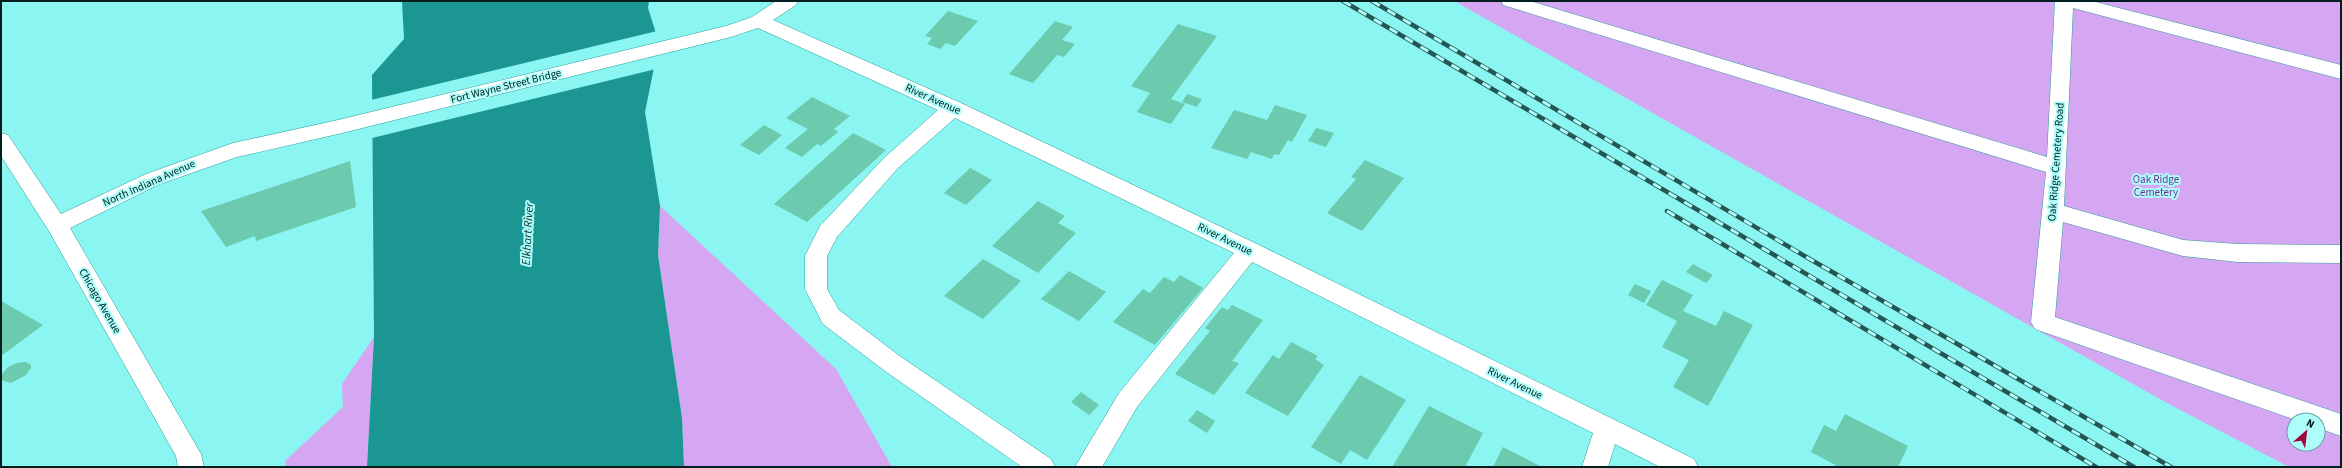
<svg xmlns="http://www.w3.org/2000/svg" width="2342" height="468" font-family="'Source Sans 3',sans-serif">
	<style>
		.green { fill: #d5a6f1; fill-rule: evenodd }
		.water { fill: #1b9693 }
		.pier { fill: #8bf5f1 }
		.building { fill: #6ccaae }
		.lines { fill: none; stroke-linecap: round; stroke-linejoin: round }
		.minor-casing { stroke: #299e9a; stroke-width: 1 }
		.minor { fill: #fff; fill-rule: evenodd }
		.rail-casing { stroke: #245654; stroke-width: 4.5 }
		.rail { stroke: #adfefb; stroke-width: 3; stroke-dasharray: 9; stroke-linecap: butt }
		.labels { text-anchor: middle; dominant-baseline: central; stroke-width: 4; stroke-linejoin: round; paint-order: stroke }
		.street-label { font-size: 11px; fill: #001e1d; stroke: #adfefb }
		.park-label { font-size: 11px; fill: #703290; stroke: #adfefb }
		.water-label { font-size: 12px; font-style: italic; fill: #162f2e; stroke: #adfefb }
	</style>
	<rect width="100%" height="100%" fill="#8bf5f1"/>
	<!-- green -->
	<path class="green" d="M1454,1H2341V467H2289L2167,403ZM2294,420H2318V444H2294Z
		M660,206L836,369L892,467H684L682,418L658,255Z
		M374,337L367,467H286L285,461L343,407L342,384Z"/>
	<!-- water -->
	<path class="water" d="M402,1H649L648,8L659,43L645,112L660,206L658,255L682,418L684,467H367L374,337L372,75L404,39Z"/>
	<!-- pier -->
	<path class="pier" d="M657,31L661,43L656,69L372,138L371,100Z"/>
	<!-- building -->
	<path class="building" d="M948,11L978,21L955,46L946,43L940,49L927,44L932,38L925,36Z
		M1055,21L1073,27L1062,40L1075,44L1064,57L1057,55L1033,83L1009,74Z
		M1178,24L1217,36L1171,99L1185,104L1171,124L1137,112L1150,93L1131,86Z
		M1187,94L1202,99L1197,107L1182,102Z
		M812,97L850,116L834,129L838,132L821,146L817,144L802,157L785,148L808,129L786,118Z
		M1275,105L1307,115L1292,142L1288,140L1279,155L1274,154L1272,159L1251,152L1247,159L1211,148L1234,110L1267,120Z
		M764,125L782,135L759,155L740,145Z
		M1316,128L1334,133L1326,147L1308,141Z
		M853,133L886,150L807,222L774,204Z
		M1365,160L1404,178L1362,231L1327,213L1356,179L1351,177Z
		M350,161L356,207L256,241L255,236L226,247L201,211Z
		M970,168L992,180L966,205L944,193Z
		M1038,201L1065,216L1058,223L1076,233L1038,273L992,246Z
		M983,259L1021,281L983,319L944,296Z
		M1693,264L1713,275L1706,283L1686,272Z
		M1069,271L1106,292L1079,321L1041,299Z
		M1180,275L1203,288L1155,345L1113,322L1143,289L1150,293L1164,277L1174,282Z
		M1662,280L1693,295L1683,311L1716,326L1724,311L1753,325L1708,406L1673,387L1689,360L1662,347L1677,321L1646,305Z
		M1635,284L1651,291L1644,303L1628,295Z
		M1,301L43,325L1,356Z
		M1232,305L1263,320L1232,361L1239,363L1214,395L1175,374L1210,331L1205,328L1222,307L1228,310Z
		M1291,342L1318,356L1315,359L1324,365L1288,416L1245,393L1273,355L1279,359Z
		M26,362L31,365V368L26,375L11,383L1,380L2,374L8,367L17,363Z
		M1360,375L1406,400L1367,460L1350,450L1341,464L1311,447Z
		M1081,392L1099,405L1089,415L1071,402Z
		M1429,406L1483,433L1465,467H1392Z
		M1197,410L1215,421L1207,433L1188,421Z
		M1845,414L1908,446L1898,467H1839L1811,452L1824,425L1836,431Z
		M1503,447L1542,467H1493Z"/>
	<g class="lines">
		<!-- minor casing -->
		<g class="minor-casing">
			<path id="minor" d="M776,1H798L796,5L773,20L961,103L1257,244L1694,459L1698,467H1660L1615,444L1608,467H1582L1593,433L1252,262L1137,407L1102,467H1075L1119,393L1234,253L955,118L898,168L837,237L827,256V289L839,310L901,357L1051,459L1055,467H1022L885,371L823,324L805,289V256L820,226L884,158L938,110L758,28L731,37L338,134L237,157L160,184L70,228L201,454L204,467H178L176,456L49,231L1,156V133L8,135L61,214L146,174L233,143L338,120L726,26L752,17Z
				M1501,1H1530L2047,157L2055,1H2092L2341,65V79L2073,8L2064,206L2183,240L2238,244L2341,245V263L2238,262L2183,256L2063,222L2055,317L2341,414V436L2318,428V420H2296L2035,329L2031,322L2046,172L1503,5Z"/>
		</g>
		<!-- minor -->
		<use href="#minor" class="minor"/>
		<!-- rail casing -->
		<g class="rail-casing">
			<path id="rail" d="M1343,1L2134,467
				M1372,1L1808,258L2171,467
				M1667,211L2096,467"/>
		</g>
		<!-- rail -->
		<use href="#rail" class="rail"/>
	</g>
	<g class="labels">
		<!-- street labels -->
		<g class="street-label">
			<text transform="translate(506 86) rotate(-14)">Fort Wayne Street Bridge</text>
			<text transform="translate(933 99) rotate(24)">River Avenue</text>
			<text transform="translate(2056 162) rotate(-86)">Oak Ridge Cemetery Road</text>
			<text transform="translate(149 183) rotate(-24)">North Indiana Avenue</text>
			<text transform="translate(1225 239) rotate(26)">River Avenue</text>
			<text transform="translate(100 301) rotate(60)">Chicago Avenue</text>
			<text transform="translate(1515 383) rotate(26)">River Avenue</text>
		</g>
		<!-- park labels -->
		<g class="park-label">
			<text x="2156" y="179">Oak Ridge<tspan x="2156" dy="13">Cemetery</tspan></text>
		</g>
		<!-- water labels -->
		<g class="water-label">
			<text transform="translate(528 234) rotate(-87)">Elkhart River</text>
		</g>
	</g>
	<!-- border -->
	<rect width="2342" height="468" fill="none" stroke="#001e1d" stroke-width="4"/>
	<!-- north arrow -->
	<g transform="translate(2306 432) rotate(28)"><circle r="19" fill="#adfefb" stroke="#68a4a2"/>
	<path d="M0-3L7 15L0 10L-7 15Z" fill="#a3073c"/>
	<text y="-6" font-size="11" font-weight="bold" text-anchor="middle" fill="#001e1d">N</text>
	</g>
</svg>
